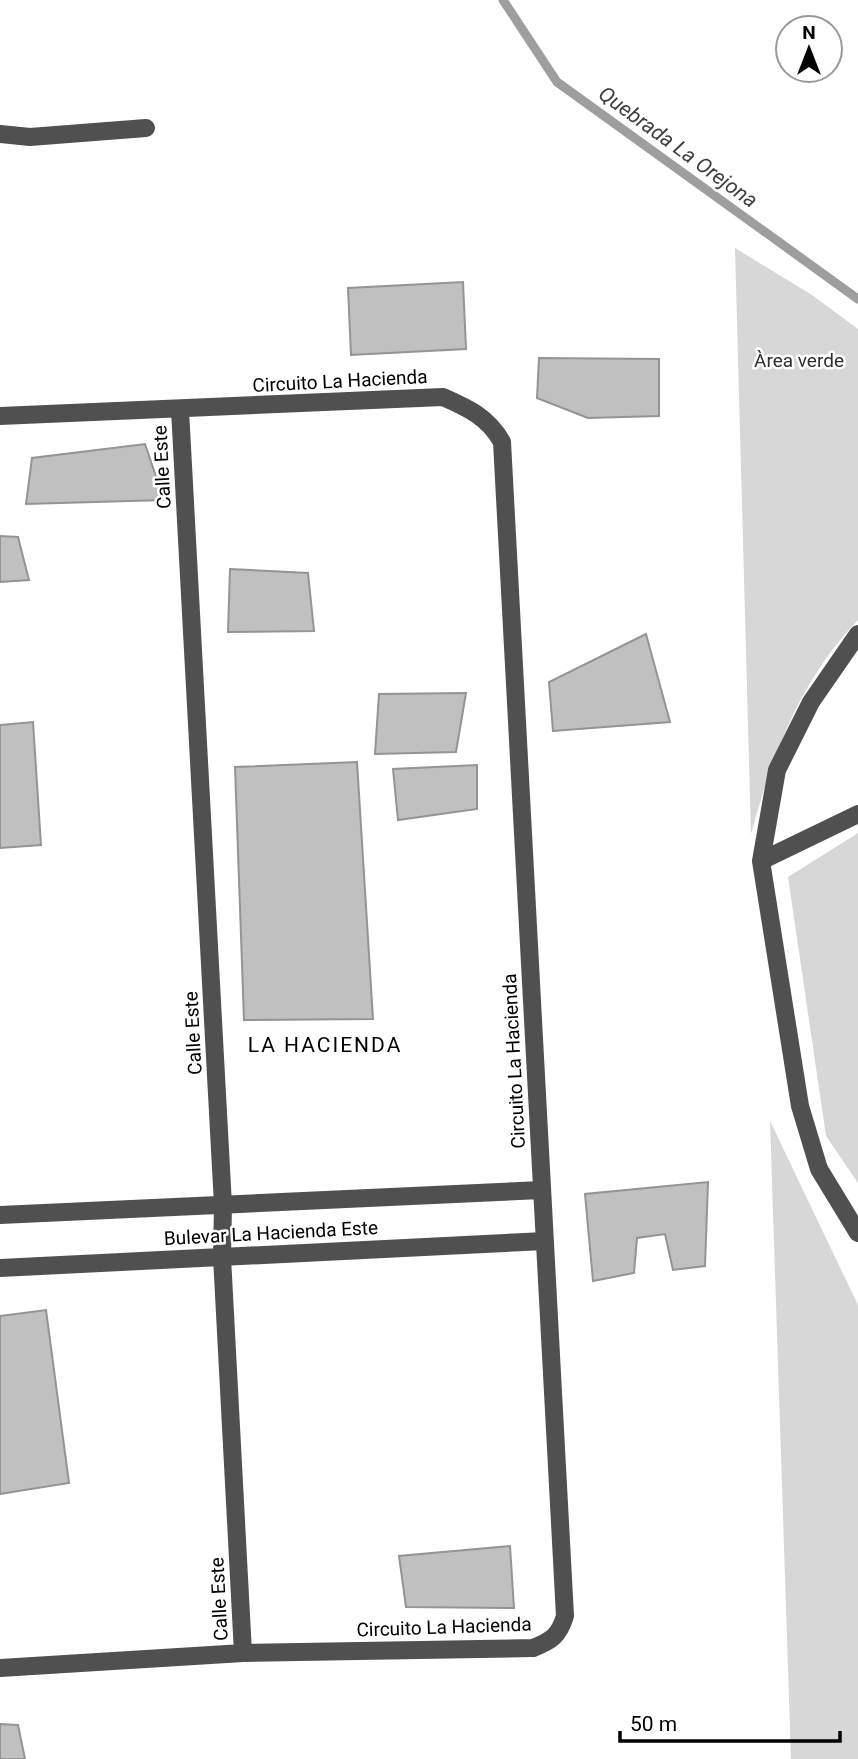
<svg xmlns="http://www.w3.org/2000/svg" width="858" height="1759" font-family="Roboto,sans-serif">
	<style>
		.green { fill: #d7d7d7 }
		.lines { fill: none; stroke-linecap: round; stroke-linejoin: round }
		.stream { stroke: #9e9e9e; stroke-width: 9 }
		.building { fill: #c0c0c0; stroke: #949494; stroke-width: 2 }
		.minor { stroke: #505050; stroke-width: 18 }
		.labels { text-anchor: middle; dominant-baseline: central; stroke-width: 5; stroke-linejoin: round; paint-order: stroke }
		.park-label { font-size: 19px; fill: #2e2e2e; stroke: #fff }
		.street-label { font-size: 19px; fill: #000; stroke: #fff }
		.water-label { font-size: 21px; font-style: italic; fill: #3f3f3f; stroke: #fff }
		.neighbourhood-label { font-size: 21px; letter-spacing: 2px; fill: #000; stroke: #fff }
	</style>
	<rect width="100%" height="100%" fill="#fff"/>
	<!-- green -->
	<path class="green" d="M735,248L812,295L858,329V620C800,680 772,756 751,834Z
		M858,833V1183L826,1136L788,877Z
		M770,1121L858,1305V1759H791Z"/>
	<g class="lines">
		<!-- stream -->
		<path class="stream" d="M503,0L557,82L858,299"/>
	</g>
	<!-- building -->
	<path class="building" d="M463,282L466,349L351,355L348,288Z
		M539,358L659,359V416L588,418L537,398Z
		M145,444L164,500L26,504L32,458Z
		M0,536L18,537L29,580L0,582Z
		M230,569L308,573L314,631L228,632Z
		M646,634L670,722L553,731L549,682Z
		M466,693L456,752L375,754L379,694Z
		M33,722L41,845L0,848V725Z
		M357,762L373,1019L244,1020L235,767Z
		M477,765V809L398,820L393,769Z
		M708,1182L705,1266L673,1270L665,1234L637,1238L634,1273L593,1281L585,1194Z
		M46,1310L69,1483L0,1494V1316Z
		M510,1546L514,1608L406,1607L399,1556Z
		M0,1724L18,1725L25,1759H0Z"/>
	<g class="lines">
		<!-- minor -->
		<path class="minor" d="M0,134L30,137L146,128
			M180,410L223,1205L222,1257L243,1653
			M0,416L443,397C468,408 488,417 502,442L565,1616C559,1636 551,1641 533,1648L243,1653L0,1668
			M858,634L811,702L777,770L761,861L800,1106L819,1169L858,1233
			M761,861L858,814
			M0,1215L542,1190
			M0,1268L545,1241"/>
	</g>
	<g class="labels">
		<!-- park labels -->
		<g class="park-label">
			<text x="799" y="360">Àrea verde</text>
		</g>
		<!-- street labels -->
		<g class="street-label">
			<text transform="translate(340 381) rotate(-3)">Circuito La Hacienda</text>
			<text transform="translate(162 467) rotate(-93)">Calle Este</text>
			<text transform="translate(193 1033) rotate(-93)">Calle Este</text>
			<text transform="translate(514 1061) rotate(-93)">Circuito La Hacienda</text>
			<text transform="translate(271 1233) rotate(-3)">Bulevar La Hacienda Este</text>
			<text transform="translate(219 1599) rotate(-93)">Calle Este</text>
			<text transform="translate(444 1627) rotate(-2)">Circuito La Hacienda</text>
		</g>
		<!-- water labels -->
		<g class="water-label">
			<text transform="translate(678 147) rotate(36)">Quebrada La Orejona</text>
		</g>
		<!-- neighbourhood labels -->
		<g class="neighbourhood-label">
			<text x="325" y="1045">LA HACIENDA</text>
		</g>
	</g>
	<!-- north arrow -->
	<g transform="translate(809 49)"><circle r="33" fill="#ffffff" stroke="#999999" stroke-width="2"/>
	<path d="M0-5L12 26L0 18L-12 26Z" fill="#000000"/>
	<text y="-10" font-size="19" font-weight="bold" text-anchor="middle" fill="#000000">N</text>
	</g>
	<!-- scale -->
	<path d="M620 1731v10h220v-10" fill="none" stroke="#000000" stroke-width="3.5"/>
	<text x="630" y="1731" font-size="21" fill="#000000" stroke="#ffffff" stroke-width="5" paint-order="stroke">50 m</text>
</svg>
